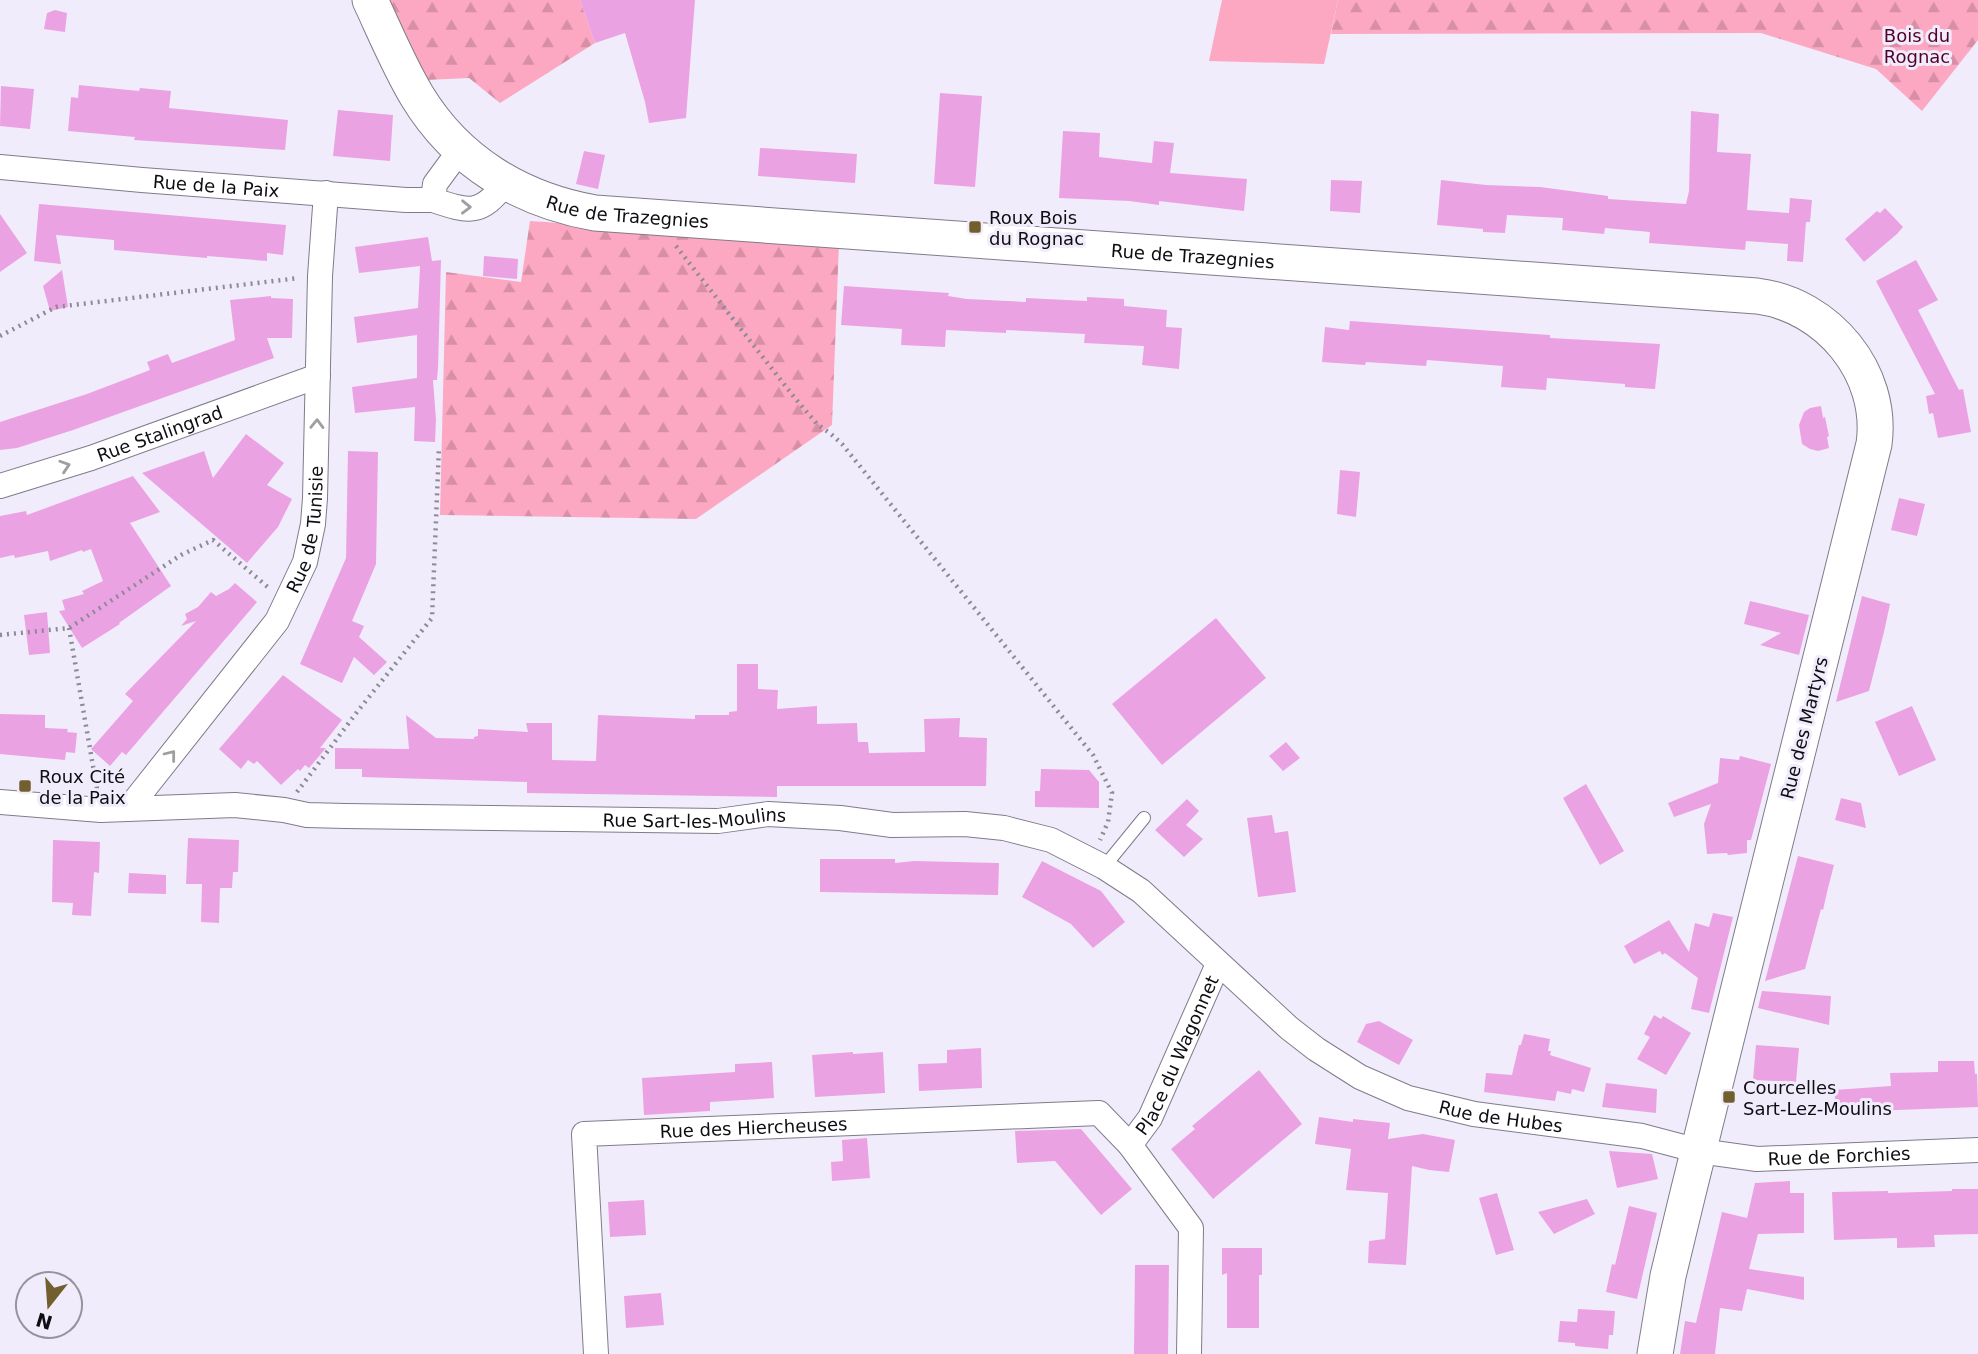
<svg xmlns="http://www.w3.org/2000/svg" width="1978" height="1354" font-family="'DejaVu Sans',sans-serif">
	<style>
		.grass { fill: #fca8c2 }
		.forest { fill: url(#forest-firs) }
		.building { fill: #eba2e3 }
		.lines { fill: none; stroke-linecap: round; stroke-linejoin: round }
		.service-casing { stroke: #807b89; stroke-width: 14 }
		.minor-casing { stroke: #807b89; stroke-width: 26 }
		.secondary-casing { stroke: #807b89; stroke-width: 37 }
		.path { stroke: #8e8a95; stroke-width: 4.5; stroke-dasharray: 2 5; stroke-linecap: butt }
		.service { stroke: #fff; stroke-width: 12 }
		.minor { stroke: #fff; stroke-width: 24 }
		.secondary { stroke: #fff; stroke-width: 35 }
		.oneway { stroke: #9f9ea0 }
		.poi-dot { fill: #725f2e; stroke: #f1ecfb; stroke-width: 2.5 }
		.labels { text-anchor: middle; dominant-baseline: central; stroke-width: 6; stroke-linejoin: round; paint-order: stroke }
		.park-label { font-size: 18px; fill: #550029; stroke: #f1ecfb }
		.street-label { font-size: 18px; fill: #0f0d12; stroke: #f1ecfb }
		.poi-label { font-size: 18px; fill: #0f0d12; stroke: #f1ecfb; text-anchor: start }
	</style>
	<defs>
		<pattern id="forest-firs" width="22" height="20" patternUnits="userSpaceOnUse" patternTransform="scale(1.75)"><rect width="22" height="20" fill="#fca8c2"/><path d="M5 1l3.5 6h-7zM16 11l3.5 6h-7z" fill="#d78fa6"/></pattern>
	</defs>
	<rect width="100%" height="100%" fill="#f1ecfb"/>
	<!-- grass -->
	<path class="grass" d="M1222,0H1338L1324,64L1209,61Z"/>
	<!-- forest -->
	<path class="forest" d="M386,0H580L595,43L500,103L469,78L426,80Z
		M1338,0H1978V40L1922,111L1876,69L1761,33L1331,34Z
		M530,221L839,243L832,425L696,519L440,515L446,272L521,282Z"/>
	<!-- building -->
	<path class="building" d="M580,0H695L686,118L649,123L645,102L625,33L595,43Z
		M55,10L67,13L65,32L44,29L47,13Z
		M79,85L139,91L140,88L171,91L169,108L288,120L285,150L134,140L135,137L68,131L71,97L78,98Z
		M1,86L34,89L30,129L0,126Z
		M940,93L982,96L975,187L934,184Z
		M338,110L393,115L390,161L333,156Z
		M1691,111L1719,114L1717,152L1751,154L1747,210L1789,213L1790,198L1812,200L1810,222H1806L1803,262L1787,261L1788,244L1746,241L1745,250L1649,243L1650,232L1605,228L1604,234L1562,230L1563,218L1507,215L1505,233L1483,232V229L1437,225L1441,180L1486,185L1540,187L1608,196V199L1686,204L1689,191Z
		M1063,131L1100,133L1099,157L1152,163L1154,141L1174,143L1170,173L1247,179L1244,211L1159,201V205L1129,201L1059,198Z
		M760,148L857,154L855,183L758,176Z
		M584,151L605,155L598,189L576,184Z
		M1331,180L1362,181L1360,213L1330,211Z
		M39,204L286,225L283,255L267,253V261L207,256V258L114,250V240L56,235L61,264L34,261Z
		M1885,208L1903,227L1897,234L1864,262L1845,239L1877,211L1880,213Z
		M0,214L27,253L0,272Z
		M428,237L432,261L441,260L438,368L437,380H433L436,420L435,442L414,441L415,407L355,413L352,387L417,378V335L357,343L354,317L418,308L420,266L359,273L355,247Z
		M484,256L518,259L517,279L483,276Z
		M1916,260L1938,300L1918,310L1959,390L1963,389L1971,432L1938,438L1933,413L1929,414L1926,396L1935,394L1876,281Z
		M62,270L68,307L50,311L43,286Z
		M844,286L949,293L948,296L967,299L1026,302V298L1087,301V297L1124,299V306L1167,310L1166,327L1182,328L1179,369L1142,365L1144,346L1084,343L1085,334L1006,330V333L946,330L945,347L901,345L902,329L841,325Z
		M271,296V298L293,299L292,338H267L274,358L73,430L17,448L0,450V422L87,394L150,370L147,362L168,354L172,363L235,340L230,300Z
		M1350,321L1550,335V338L1660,344L1655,389L1625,387V384L1547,378L1546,390L1501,387L1503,366L1427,360L1426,366L1366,362L1365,365L1322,362L1325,327L1349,330Z
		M1821,406L1823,418L1825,417L1829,436L1827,437L1829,448L1818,451L1810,449L1802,444L1799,425L1804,412L1810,408Z
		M246,434L284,463L267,485L292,499L278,527L247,563L142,473L204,451L213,478Z
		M348,451L378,452L376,564L352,621L364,626L359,637L387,662L374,675L354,657L342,683L300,664L346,558Z
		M1340,470L1360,472L1356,517L1337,514Z
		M133,476L160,512L130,523L171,586L119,623L120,624L82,648L59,611L65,610L62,600L84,594L82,591L103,581L91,549L83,552L82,550L50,561L48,551L15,558L14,555L0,558V516L26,511L27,515Z
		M1899,498L1925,504L1917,536L1891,530Z
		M235,583L257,602L126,755L122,752L110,766L91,749L133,701L125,694L196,621L181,626L187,619L185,614L198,607L211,592L216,596L229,589Z
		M1862,596L1890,604L1884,632L1869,691L1836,702Z
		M1750,601L1809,615L1799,655L1760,645L1781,633L1744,624Z
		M47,612L50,653L29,655L24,615Z
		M1216,618L1266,678L1162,765L1112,704Z
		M737,664H758V689L778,690L777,709L817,706V724L857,723L858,742H868L869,753L925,752L924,719L960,718L959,737L987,738L986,786H777V797L527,793V782L362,777V769H335V748L409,749L406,715L436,738L474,739V737L478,736V729L528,732L526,723H552V760L596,761L598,715L695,719V715H729V712L737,711Z
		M283,675L342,720L320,748H326L309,768L305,765L300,771L298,769L281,785L257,761L254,764L248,760L241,769L219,749Z
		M1912,706L1936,760L1899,776L1875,722Z
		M0,714L45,715V728L68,729L67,732L77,733L75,753L66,752L65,760L0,754Z
		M1286,742L1300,758L1283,771L1269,756Z
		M1740,756L1771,764L1751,840H1747V853L1728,855L1727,853L1707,854L1704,824L1711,804L1674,817L1668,803L1718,783L1720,758L1739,760Z
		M1041,769L1089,770L1099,782V808L1035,807V791H1040Z
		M1586,784L1624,851L1600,865L1563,798Z
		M1841,798L1861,803L1866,828L1835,820Z
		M1187,799L1199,811L1186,825L1203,839L1184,857L1155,830Z
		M1272,815L1275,833L1288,831L1296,892L1258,897L1247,818Z
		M188,838L239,840L238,872H233L232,888H220L219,923L201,922L202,884H186Z
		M53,840L100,842L99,873L94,872L91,916L72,915L73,903L52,902Z
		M1798,856L1834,865L1828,888L1823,910L1821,909L1805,969L1765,981Z
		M820,859H895V863L914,861L999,863L998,895L820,892Z
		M1042,861L1101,891L1125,922L1093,948L1071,924L1022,897Z
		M129,873L166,875V894L128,893Z
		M1713,913L1733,917L1709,1013L1691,1009L1698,978L1665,953L1662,955L1660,951L1634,964L1624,946L1669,920L1689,952L1695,923L1709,927Z
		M1762,991L1831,996L1829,1025L1758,1008Z
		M1654,1015L1661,1019L1663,1016L1691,1033L1666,1075L1637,1059L1650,1037L1644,1034Z
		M1379,1021L1413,1040L1399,1065L1357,1042L1366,1024Z
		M1524,1034L1550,1039L1548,1051H1551L1550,1055L1591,1068L1584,1092L1572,1089L1571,1094L1557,1091L1555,1101L1484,1092L1486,1073L1512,1075L1519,1045H1521Z
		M1756,1045L1799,1048L1796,1082L1753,1080Z
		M981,1048L982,1088L919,1091L918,1064L947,1063V1050Z
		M853,1052V1054L883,1052L885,1093L815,1097L812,1055Z
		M1938,1061H1974L1975,1074H1977L1978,1107L1871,1111V1113L1837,1115L1834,1090L1891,1086L1890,1073L1938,1072Z
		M772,1062L774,1098L710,1102V1111L644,1115L642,1078L735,1072V1064Z
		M1259,1070L1302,1124L1213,1199L1171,1149L1195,1129L1192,1126Z
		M1606,1083L1657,1089L1656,1113L1602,1107Z
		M1319,1117L1353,1122V1119L1390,1123L1388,1139L1423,1134L1455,1140L1449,1172L1429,1170L1412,1166L1406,1265L1368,1263L1369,1241L1385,1239L1388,1193L1346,1190L1351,1149L1315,1144Z
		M1081,1129L1132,1189L1101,1215L1055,1161L1017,1163L1015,1131Z
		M867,1138L870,1178L832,1181L831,1162L843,1161L842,1140Z
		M1609,1151L1652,1154L1658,1179L1617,1188Z
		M1790,1181V1193H1804V1233L1758,1234L1749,1269L1804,1277V1300L1747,1289L1742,1311L1720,1308L1715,1354H1680L1685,1321L1696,1323L1722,1212L1747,1218L1755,1183Z
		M1952,1189H1978V1234L1934,1235L1935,1247L1897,1248V1238L1834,1240L1832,1192L1888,1191V1193L1952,1191Z
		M1497,1193L1514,1250L1496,1255L1479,1198Z
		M1587,1199L1595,1214L1554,1234L1538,1212Z
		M644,1200L646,1235L610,1237L608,1202Z
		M1629,1206L1657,1213L1637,1299L1606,1292L1612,1264L1615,1265Z
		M1222,1248H1262V1275H1259V1328H1227V1273L1222,1275Z
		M1135,1265H1169L1168,1354H1134Z
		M661,1293L664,1325L626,1328L624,1296Z
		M1578,1309L1615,1311L1613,1335H1609L1608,1349L1575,1346V1343L1558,1342L1560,1321L1577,1322Z"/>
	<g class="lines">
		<!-- service casing -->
		<g class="service-casing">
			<path id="service" d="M1104,867L1144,818"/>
		</g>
		<!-- minor casing -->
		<g class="minor-casing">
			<g id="minor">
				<path d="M460,150L435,184L433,200C469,212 481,216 506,182"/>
				<path id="s1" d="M0,167L142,180L406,200H433"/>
				<path id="s2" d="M0,486L91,458L318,376"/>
				<path id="s3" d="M0,802L101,810L235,805L284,810L307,815L345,816L718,821L768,814L840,818L892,825L965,824L1004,828L1051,840L1104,867L1141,891L1289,1028L1316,1049L1360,1077L1408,1098L1474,1114L1642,1136L1699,1151L1757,1159L1978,1150"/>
				<path id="s4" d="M129,808L277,621L305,562L313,524L315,498L320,276L326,193"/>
				<path id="s5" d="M1130,1145L1150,1118L1218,964"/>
				<path id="s6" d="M596,1354L584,1134L1099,1113L1130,1145L1191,1228L1189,1354"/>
			</g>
		</g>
		<!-- secondary casing -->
		<g class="secondary-casing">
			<g id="secondary">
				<path id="s7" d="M370,0C385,32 399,66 417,96C457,162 521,200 595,213L1757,296C1828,305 1884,373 1874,444L1688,1193L1668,1276L1655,1354"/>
			</g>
		</g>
		<!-- path -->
		<path class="path" d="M676,246L794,397L817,424L831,434L842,444L1093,755L1112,793L1108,822L1100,840
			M0,336L56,307L299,278
			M69,628L97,789
			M0,635L69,628L181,555L213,540L270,589
			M297,792L357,712L432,618L439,447"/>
		<!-- service -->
		<use href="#service" class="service"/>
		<!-- minor -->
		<use href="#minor" class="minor"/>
		<!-- secondary -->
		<use href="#secondary" class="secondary"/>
	</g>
	<!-- one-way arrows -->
	<defs><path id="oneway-chevron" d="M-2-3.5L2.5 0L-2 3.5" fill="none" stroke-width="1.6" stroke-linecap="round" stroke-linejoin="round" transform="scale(1.75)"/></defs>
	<g class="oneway">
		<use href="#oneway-chevron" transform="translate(466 207) rotate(1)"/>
		<use href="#oneway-chevron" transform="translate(317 424) rotate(-89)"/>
		<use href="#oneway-chevron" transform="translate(65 466) rotate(-18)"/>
		<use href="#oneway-chevron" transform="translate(171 755) rotate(-52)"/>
	</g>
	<!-- markers -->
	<g class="poi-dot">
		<rect x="968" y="220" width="14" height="14" rx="3.5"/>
		<rect x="18" y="779" width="14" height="14" rx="3.5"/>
		<rect x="1722" y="1090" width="14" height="14" rx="3.5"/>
	</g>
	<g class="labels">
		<!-- park labels -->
		<g class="park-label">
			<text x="1917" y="35">Bois du<tspan x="1917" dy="21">Rognac</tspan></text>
		</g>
		<!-- street labels -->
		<g class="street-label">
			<text stroke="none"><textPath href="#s1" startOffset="217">Rue de la Paix</textPath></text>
			<text stroke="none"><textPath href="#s7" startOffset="359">Rue de Trazegnies</textPath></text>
			<text stroke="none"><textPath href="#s7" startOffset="926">Rue de Trazegnies</textPath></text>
			<text stroke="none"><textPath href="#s2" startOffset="168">Rue Stalingrad</textPath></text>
			<text stroke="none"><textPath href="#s4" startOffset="336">Rue de Tunisie</textPath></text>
			<text transform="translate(1804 728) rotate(-76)">Rue des Martyrs</text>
			<text stroke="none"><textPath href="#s3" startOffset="696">Rue Sart-les-Moulins</textPath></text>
			<text stroke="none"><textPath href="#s5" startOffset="102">Place du Wagonnet</textPath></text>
			<text stroke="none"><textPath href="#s3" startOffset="1594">Rue de Hubes</textPath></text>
			<text stroke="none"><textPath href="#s6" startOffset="390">Rue des Hiercheuses</textPath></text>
			<text stroke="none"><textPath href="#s3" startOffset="1936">Rue de Forchies</textPath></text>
		</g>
		<!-- poi labels -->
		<g class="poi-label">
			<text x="989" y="217">Roux Bois<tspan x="989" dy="21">du Rognac</tspan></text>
			<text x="39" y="776">Roux Cité<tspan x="39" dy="21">de la Paix</tspan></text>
			<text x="1743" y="1087">Courcelles<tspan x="1743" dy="21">Sart-Lez-Moulins</tspan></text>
		</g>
	</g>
	<!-- north arrow -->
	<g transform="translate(49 1305) rotate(197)"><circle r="33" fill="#f1ecfb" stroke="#97939e" stroke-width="2"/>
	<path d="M0-5L12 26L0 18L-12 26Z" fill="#725f2e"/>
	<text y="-10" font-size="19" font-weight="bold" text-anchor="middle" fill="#0f0d12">N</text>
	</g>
</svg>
